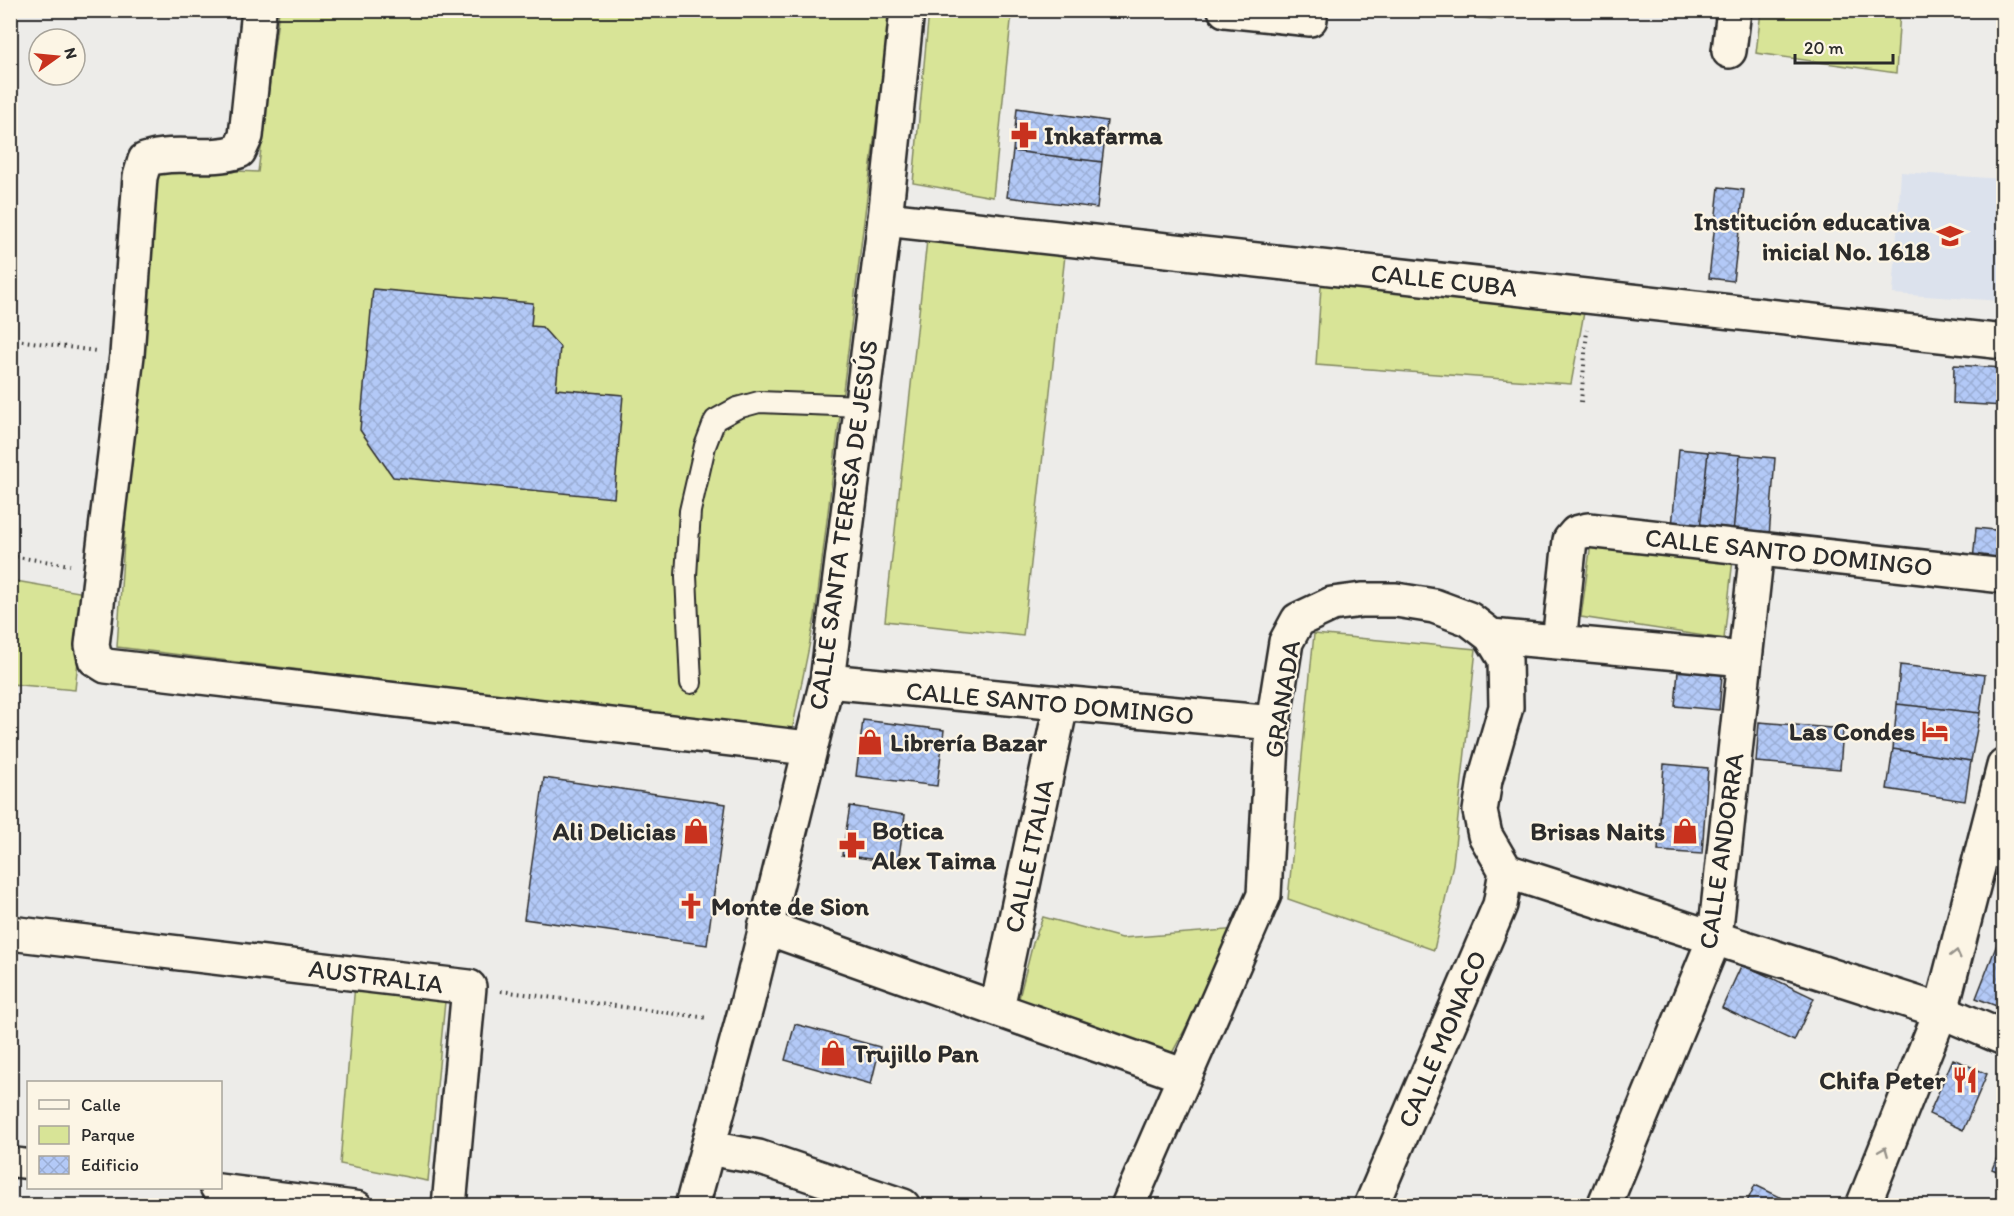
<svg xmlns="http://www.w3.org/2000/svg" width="2014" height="1216" font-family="Itim,sans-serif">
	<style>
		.built { fill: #dce2ed }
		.park { fill: #d8e497; stroke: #828861; stroke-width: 1.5 }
		.building { fill: url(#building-cross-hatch); stroke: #2b2b2b; stroke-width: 1.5 }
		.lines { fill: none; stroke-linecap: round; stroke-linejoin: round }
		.service-casing { stroke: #2b2b2b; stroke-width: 24 }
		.pedestrian-casing { stroke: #2b2b2b; stroke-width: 33 }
		.minor-casing { stroke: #2b2b2b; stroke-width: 38 }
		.tertiary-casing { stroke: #2b2b2b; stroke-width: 38 }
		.path { stroke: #2b2b2b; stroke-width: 4; stroke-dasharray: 1.5 4.5; stroke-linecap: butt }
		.service { stroke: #fcf5e5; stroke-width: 20 }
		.pedestrian { stroke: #fcf5e5; stroke-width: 28 }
		.minor { stroke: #fcf5e5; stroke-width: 33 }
		.tertiary { stroke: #fcf5e5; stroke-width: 33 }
		.oneway { stroke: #949088 }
		.labels { text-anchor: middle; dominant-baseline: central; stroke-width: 4.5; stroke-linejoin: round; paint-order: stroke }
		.poi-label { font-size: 26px; font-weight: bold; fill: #2b2b2b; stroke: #fcf5e5; text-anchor: start }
		.street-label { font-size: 26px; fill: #2b2b2b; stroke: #fcf5e5 }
	</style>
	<defs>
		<pattern id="building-cross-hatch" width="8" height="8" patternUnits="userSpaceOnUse" patternTransform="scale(1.5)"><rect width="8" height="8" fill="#b3c9f7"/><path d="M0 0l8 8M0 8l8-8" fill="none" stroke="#9aadd4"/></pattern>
	</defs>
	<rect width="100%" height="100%" fill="#edece9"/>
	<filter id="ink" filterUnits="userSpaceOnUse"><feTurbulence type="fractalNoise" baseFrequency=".0167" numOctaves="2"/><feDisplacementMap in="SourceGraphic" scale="12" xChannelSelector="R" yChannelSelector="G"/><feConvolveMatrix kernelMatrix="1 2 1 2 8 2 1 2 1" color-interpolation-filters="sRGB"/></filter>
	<g filter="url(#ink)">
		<!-- built -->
		<path class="built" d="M1901,172L2003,179V301L1893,294Z"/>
		<!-- park -->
		<path class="park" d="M279,11H890L815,617L792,731L117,647L149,167L258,172Z
			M929,11H1012L993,197L913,183Z
			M1421,11L1494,10V11L1492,19Z
			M1761,11H1900L1896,73L1756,53Z
			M928,231L1066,246L1023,636L885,621Z
			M1322,271L1587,296L1571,384L1316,365Z
			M1591,543L1733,559L1724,639L1581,617Z
			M10,580L85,593L75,690L11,684Z
			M1314,634L1476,649L1453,864L1434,950L1288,899Z
			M1043,917L1122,938L1239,929L1172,1053L1018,1002L1033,943Z
			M355,984L446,991L428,1181L340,1164Z"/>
		<!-- building -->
		<path class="building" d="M1017,108L1107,121L1102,162L1013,151Z
			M1013,151L1102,162L1097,208L1007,197Z
			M1719,187L1744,190L1733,281L1709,278Z
			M373,289L533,303L531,326L542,327L560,347L556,389L623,395L614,498L393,477L360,430Z
			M1954,365L2004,368V406L1953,403Z
			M1679,449L1708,452L1700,529L1672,527Z
			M1708,452L1740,455L1733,533L1700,529Z
			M1740,455L1775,458L1769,537L1733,533Z
			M1976,528L2004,531V565L1973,561Z
			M1679,659L1723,663L1719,710L1675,706Z
			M1900,665L1985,675L1980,713L1897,704Z
			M1897,704L1980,713L1971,761L1893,749Z
			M863,720L944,730L937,786L856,776Z
			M1759,722L1843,729L1840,769L1756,762Z
			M1893,749L1971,761L1965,801L1887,789Z
			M1664,764L1708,768L1702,854L1658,851Z
			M544,778L726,804L707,945L524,919Z
			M850,806L905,815L898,863L842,855Z
			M1999,939L2004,941V1009L1976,998Z
			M1742,964L1814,998L1794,1041L1722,1008Z
			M795,1024L880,1047L871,1084L785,1060Z
			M1953,1059L1987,1074L1963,1130L1929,1114Z
			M2004,1141V1174L1992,1169Z
			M1755,1185L1799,1206H1745Z"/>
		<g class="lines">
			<!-- service casing -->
			<g class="service-casing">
				<path id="service" d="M691,683L686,576L690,511L705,446L715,420L737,408L759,402L861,406"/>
			</g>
			<!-- pedestrian casing -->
			<g class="pedestrian-casing">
				<path id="pedestrian" d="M10,1162L28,1164
					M215,1188L358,1206"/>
			</g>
			<!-- minor casing -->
			<g class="minor-casing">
				<path id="minor" d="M259,10L246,136L239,151C208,162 179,149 145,160L140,177L127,355L92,645L95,659L106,666L808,748
					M1225,10L1310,19
					M1729,51L1734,10
					M885,219L2004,342
					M1491,636L1745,659
					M1559,642L1570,540L1576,533L1588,530L2004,576
					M827,681L1273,723
					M1506,871L1941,1011L2004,1038
					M765,927L1185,1076
					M10,933L469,987L449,1206
					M997,1008L1061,705
					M708,1148L758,1157L903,1206
					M1128,1206L1264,895L1273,723L1286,642L1298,620L1332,604L1362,600H1396L1434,606L1469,619L1491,636L1505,659L1506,707L1485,780L1480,811L1485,835L1506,871
					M1371,1206L1500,905L1506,871
					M1604,1206L1715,937L1757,549"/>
			</g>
			<!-- tertiary casing -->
			<g class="tertiary-casing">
				<path id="tertiary" d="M692,1206L747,1004L827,681L885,219L907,10
					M1863,1206L1941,1011L2004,766"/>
			</g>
			<!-- path -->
			<path class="path" d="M10,339L96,351
				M1581,402L1587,330
				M10,556L70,565
				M501,991L708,1018"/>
			<!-- service -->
			<use href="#service" class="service"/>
			<!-- pedestrian -->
			<use href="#pedestrian" class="pedestrian"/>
			<!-- minor -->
			<use href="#minor" class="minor"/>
			<!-- tertiary -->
			<use href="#tertiary" class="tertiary"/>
		</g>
		<!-- one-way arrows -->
		<defs><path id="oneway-chevron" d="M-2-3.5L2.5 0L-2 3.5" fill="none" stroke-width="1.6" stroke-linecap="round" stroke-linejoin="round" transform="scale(1.5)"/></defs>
		<g class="oneway">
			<use href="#oneway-chevron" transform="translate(1956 954) rotate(-76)"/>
			<use href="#oneway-chevron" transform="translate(1884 1151) rotate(-68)"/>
		</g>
	</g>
	<!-- icons -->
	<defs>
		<g id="pharmacy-bare" transform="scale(2.07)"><path d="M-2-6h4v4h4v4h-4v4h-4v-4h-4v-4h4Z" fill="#c8321e" stroke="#fcf5e5" stroke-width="2.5" paint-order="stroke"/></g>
		<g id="school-bare" transform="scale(2.07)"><path d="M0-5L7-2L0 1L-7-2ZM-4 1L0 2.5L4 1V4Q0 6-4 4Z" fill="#c8321e" stroke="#fcf5e5" stroke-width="2.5" paint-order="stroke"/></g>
		<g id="hotel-bare" transform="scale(2.07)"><path d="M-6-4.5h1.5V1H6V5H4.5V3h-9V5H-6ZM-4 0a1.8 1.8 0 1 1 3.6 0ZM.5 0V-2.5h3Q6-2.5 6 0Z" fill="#c8321e" stroke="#fcf5e5" stroke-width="2.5" paint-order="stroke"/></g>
		<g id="shop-bare" transform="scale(2.07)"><path d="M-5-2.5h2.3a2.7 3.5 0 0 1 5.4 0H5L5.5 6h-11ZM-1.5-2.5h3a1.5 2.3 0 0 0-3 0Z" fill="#c8321e" stroke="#fcf5e5" stroke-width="2.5" paint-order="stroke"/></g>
		<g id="church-bare" transform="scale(2.07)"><path d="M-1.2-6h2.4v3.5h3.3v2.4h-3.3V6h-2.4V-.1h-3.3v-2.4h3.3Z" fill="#c8321e" stroke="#fcf5e5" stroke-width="2.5" paint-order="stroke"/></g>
		<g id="restaurant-bare" transform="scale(2.07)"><path d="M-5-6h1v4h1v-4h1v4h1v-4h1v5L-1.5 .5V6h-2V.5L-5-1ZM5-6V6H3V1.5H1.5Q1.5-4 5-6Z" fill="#c8321e" stroke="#fcf5e5" stroke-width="2.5" paint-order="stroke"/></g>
	</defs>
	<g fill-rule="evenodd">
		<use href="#pharmacy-bare" x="1024" y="135"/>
		<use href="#school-bare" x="1950" y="236"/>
		<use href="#hotel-bare" x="1935" y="731"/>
		<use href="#shop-bare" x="870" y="742"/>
		<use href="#shop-bare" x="696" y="831"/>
		<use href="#shop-bare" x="1685" y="831"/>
		<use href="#pharmacy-bare" x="852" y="845"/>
		<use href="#church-bare" x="691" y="906"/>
		<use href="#shop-bare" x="833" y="1053"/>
		<use href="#restaurant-bare" x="1965" y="1080"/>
	</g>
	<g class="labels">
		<!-- poi labels -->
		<g class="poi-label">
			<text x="1044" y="135">Inkafarma</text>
			<text x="1930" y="221" text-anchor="end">Institución educativa<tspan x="1930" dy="30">inicial No. 1618</tspan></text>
			<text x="1915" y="731" text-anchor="end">Las Condes</text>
			<text x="890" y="742">Librería Bazar</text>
			<text x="872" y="830">Botica<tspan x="872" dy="30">Alex Taima</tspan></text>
			<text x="676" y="831" text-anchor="end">Ali Delicias</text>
			<text x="1665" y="831" text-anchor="end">Brisas Naits</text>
			<text x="711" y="906">Monte de Sion</text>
			<text x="853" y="1053">Trujillo Pan</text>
			<text x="1945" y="1080" text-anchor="end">Chifa Peter</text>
		</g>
		<!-- street labels -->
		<g class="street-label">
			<text transform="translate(1444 280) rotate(6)">CALLE CUBA</text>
			<text transform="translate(843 525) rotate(-82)">CALLE SANTA TERESA DE JESÚS</text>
			<text transform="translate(1789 552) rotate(6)">CALLE SANTO DOMINGO</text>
			<text transform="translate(1282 699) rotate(-81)">GRANADA</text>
			<text transform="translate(1050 703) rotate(5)">CALLE SANTO DOMINGO</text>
			<text transform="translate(1721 851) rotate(-82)">CALLE ANDORRA</text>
			<text transform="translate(1029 856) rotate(-78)">CALLE ITALIA</text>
			<text transform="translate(376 976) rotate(7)">AUSTRALIA</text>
			<text transform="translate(1442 1039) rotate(-67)">CALLE MONACO</text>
		</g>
	</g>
	<!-- margin -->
	<rect width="2014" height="1216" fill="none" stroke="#fcf5e5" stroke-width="36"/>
	<rect x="18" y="18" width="1978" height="1180" fill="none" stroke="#2b2b2b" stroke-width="2" filter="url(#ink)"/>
	<!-- legend -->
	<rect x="27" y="1081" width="195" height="108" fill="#fcf5e5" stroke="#a8a49b" stroke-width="1.5"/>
	<rect x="39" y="1100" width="30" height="9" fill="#fcf5e5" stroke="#a8a49b" stroke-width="1.5"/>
	<text x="81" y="1111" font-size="18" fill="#2b2b2b">Calle</text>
	<rect x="39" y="1126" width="30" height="18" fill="#d8e497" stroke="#a8a49b" stroke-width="1.5"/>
	<text x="81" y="1141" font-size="18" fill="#2b2b2b">Parque</text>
	<rect x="39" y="1156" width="30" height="18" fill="url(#building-cross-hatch)" stroke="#a8a49b" stroke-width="1.5"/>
	<text x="81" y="1171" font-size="18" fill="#2b2b2b">Edificio</text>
	<!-- north arrow -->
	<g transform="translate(57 57) rotate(75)"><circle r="28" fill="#fcf5e5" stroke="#a8a49b" stroke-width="1.5"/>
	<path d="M0-4.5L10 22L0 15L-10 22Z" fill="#c8321e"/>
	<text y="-9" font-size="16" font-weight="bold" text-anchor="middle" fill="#2b2b2b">N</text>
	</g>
	<!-- scale -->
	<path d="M1795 54v9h98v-9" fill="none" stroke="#2b2b2b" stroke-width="3"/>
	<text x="1804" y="54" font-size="18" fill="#2b2b2b" stroke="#fcf5e5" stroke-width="4.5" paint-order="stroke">20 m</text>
</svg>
